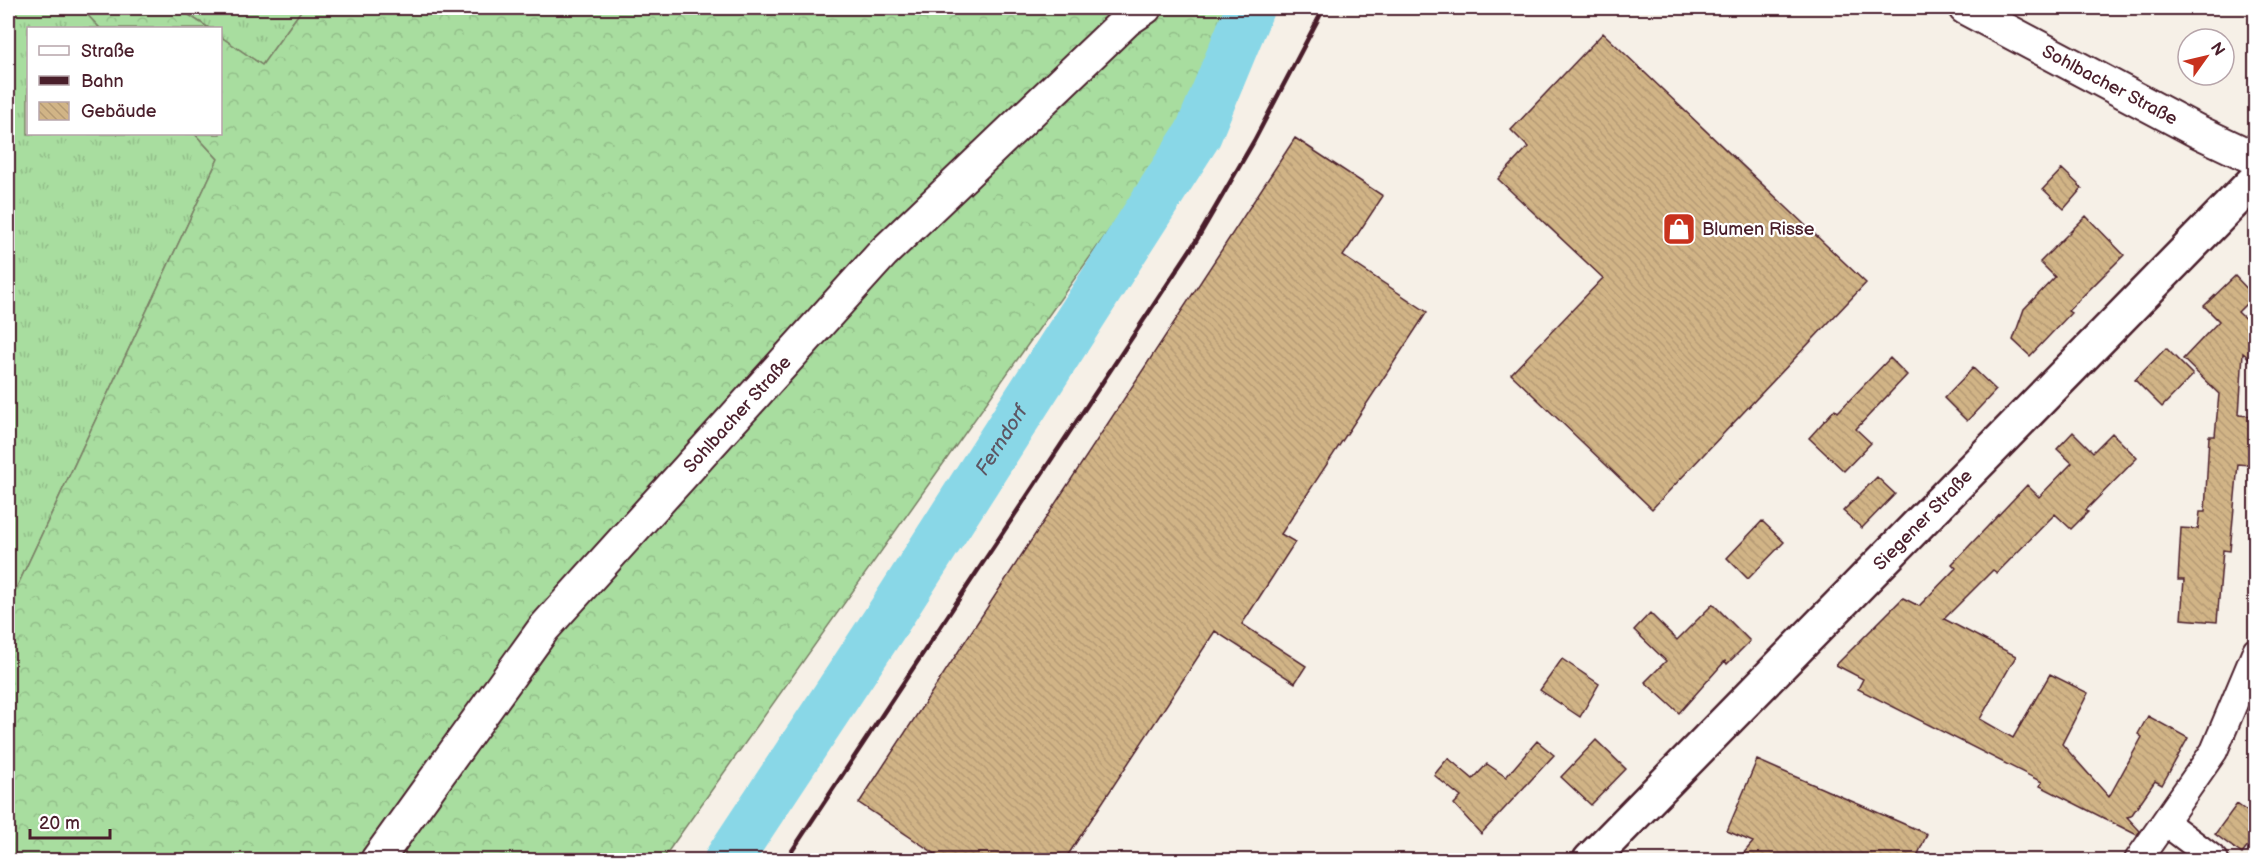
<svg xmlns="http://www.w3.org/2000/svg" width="2263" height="868" font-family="'Balsamiq Sans',sans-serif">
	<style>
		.grass { fill: url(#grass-tufts); stroke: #797e65; stroke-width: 1.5 }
		.forest { fill: url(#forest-crowns); stroke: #797e65; stroke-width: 1.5 }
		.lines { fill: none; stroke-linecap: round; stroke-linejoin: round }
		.river { stroke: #89d7e7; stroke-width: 48 }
		.building { fill: url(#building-back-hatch); stroke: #4a1f2b; stroke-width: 1.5 }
		.minor-casing { stroke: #4a1f2b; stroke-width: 30 }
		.tertiary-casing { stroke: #4a1f2b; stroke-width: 36 }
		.secondary-casing { stroke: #4a1f2b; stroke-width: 38 }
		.minor { stroke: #fff; stroke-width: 26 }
		.tertiary { stroke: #fff; stroke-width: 32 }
		.secondary { stroke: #fff; stroke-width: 33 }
		.rail { stroke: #4a1f2b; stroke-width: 4.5 }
		.labels { text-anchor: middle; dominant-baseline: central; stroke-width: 4.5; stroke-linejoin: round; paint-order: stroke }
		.street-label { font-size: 18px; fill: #4a1f2b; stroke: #fff }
		.poi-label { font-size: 18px; fill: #4a1f2b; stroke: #fff; text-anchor: start }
		.water-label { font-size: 20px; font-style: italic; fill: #5d5663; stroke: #fff }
	</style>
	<defs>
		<pattern id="grass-tufts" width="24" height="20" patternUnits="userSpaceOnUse" patternTransform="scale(1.5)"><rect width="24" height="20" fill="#a8dd9f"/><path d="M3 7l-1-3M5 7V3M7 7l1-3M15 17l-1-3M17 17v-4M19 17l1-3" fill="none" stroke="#92bd89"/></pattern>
		<pattern id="forest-crowns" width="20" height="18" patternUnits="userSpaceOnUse" patternTransform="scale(1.5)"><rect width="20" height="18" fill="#a8dd9f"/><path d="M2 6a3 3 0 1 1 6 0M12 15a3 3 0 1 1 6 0" fill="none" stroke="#92bd89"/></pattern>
		<pattern id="building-back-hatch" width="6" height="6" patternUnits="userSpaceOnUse" patternTransform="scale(1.5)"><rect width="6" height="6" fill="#d1b486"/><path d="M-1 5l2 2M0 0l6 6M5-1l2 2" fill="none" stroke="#b59a74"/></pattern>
	</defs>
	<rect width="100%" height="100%" fill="#f6f0e7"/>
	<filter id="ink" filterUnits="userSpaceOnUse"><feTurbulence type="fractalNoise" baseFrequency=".0167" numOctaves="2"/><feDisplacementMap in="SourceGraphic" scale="12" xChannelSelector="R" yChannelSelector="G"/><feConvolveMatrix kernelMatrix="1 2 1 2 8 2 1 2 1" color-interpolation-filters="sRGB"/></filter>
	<g filter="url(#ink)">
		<!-- grass -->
		<path class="grass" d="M8,8H81L100,28H28V134H195L218,159L8,606Z
			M178,8H303L262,65L221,37L220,28H209Z"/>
		<!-- forest -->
		<path class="forest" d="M81,8H178L209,28H100Z
			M303,8H1235L1178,133L662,860H8V606L218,159L195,134H220L221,37L262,65Z"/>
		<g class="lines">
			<!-- river -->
			<path class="river" id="s1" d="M728,860L892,612L1198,134L1250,8"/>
		</g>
		<!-- building -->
		<path class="building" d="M1603,33L1866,283L1652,509L1511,374L1603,278L1498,179L1528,147L1511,130Z
			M1295,138L1383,196L1343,256L1427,312L1281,534L1295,542L1242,624L1306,666L1295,683L1215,631L1064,861H946L859,803Z
			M2062,169L2082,188L2064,209L2043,189Z
			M2086,216L2124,255L2068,311L2071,313L2030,356L2013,340L2024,309L2055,277L2040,262Z
			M2235,276L2254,296L2238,312L2256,329V364L2243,353L2239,415L2253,416L2249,465L2238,464L2230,551L2223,550L2217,622L2181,619L2184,580H2178L2181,528L2198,529L2200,512H2205L2209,436H2215L2219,394L2183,359L2219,321L2204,306Z
			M2166,348L2193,375L2162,407L2135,380Z
			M1890,358L1907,375L1856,429L1871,443L1844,471L1809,438L1835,409L1838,412Z
			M1973,368L1996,390L1967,421L1944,398Z
			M2073,432L2093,452L2112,433L2137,458L2086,510L2088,512L2071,529L2055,514L1997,573L1993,570L1944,619L2016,656L1980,719L2013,738L2050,674L2088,693L2062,744L2109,797L2142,737L2138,734L2148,716L2188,738L2162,785L2155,781L2131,816L2127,817L2140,831L2137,835L2040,786L2042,782L1858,689L1863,679L1836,665L1903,598L1919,606L1956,568L1952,564L2027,485L2039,497L2072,463L2057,449Z
			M1877,477L1895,494L1862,528L1843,511Z
			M1762,521L1784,542L1748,579L1727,558Z
			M1713,604L1750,641L1727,664L1725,661L1679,713L1645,682L1666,661L1634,630L1650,613L1677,640Z
			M1562,659L1599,684L1580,717L1540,690Z
			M1596,740L1626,769L1591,805L1561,777Z
			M1537,741L1554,755L1481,834L1454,804L1461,797L1434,775L1448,758L1473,779L1487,764L1506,777Z
			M1757,760L1927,834L1915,861H1737L1753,842L1727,831Z
			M2237,804L2256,818V836L2242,854L2215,834Z"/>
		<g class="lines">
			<!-- minor casing -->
			<g class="minor-casing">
				<path id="minor" d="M2166,823L2215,860
					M2138,860L2214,751L2256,651"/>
			</g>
			<!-- tertiary casing -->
			<g class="tertiary-casing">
				<g id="tertiary">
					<path id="s2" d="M1965,8L2197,131L2256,159"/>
					<path id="s3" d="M377,860L544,628L883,253L1127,20L1145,8"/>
				</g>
			</g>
			<!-- secondary casing -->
			<g class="secondary-casing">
				<g id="secondary">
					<path id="s4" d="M1590,860L2256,179"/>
				</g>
			</g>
			<!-- minor -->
			<use href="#minor" class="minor"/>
			<!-- tertiary -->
			<use href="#tertiary" class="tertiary"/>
			<!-- secondary -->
			<use href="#secondary" class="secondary"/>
			<!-- rail -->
			<path class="rail" d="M786,860L1196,241L1254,141L1324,8"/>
		</g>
	</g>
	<!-- icons -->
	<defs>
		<g id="shop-square" transform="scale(1.725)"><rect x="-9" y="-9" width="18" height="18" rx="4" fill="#c8321e" stroke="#fff"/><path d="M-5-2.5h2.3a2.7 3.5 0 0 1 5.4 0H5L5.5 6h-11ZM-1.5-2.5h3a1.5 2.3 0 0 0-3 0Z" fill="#fff"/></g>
	</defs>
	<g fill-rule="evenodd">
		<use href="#shop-square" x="1679" y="229"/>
	</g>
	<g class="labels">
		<!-- street labels -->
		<g class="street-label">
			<text stroke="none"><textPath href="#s2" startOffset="164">Sohlbacher Straße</textPath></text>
			<text stroke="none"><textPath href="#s3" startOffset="574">Sohlbacher Straße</textPath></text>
			<text stroke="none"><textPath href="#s4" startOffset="476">Siegener Straße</textPath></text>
		</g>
		<!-- poi labels -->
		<g class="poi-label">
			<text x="1702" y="229">Blumen Risse</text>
		</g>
		<!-- water labels -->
		<g class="water-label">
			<text stroke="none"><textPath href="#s1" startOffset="501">Ferndorf</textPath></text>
		</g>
	</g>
	<!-- margin -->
	<rect width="2263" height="868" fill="none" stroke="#fff" stroke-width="30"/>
	<rect x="15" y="15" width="2233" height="838" fill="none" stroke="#4a1f2b" stroke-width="2" filter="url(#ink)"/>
	<!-- legend -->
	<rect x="27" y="27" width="195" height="108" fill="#ffffff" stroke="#b7a5aa" stroke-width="1.5"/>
	<rect x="39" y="46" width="30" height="9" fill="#ffffff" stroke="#b7a5aa" stroke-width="1.5"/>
	<text x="81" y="57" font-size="18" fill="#4a1f2b">Straße</text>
	<rect x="39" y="76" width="30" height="9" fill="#4a1f2b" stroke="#b7a5aa" stroke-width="1.5"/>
	<text x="81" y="87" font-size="18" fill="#4a1f2b">Bahn</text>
	<rect x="39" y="102" width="30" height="18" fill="url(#building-back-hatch)" stroke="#b7a5aa" stroke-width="1.5"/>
	<text x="81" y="117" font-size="18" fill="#4a1f2b">Gebäude</text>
	<!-- north arrow -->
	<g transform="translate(2206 57) rotate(56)"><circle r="28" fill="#ffffff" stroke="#b7a5aa" stroke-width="1.5"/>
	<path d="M0-4.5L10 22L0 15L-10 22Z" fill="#c8321e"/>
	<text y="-9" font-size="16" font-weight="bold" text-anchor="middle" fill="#4a1f2b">N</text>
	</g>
	<!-- scale -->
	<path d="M30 829v9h80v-9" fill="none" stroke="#4a1f2b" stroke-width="3"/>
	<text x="39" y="829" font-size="18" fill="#4a1f2b" stroke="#ffffff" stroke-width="4.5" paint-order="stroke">20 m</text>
</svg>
